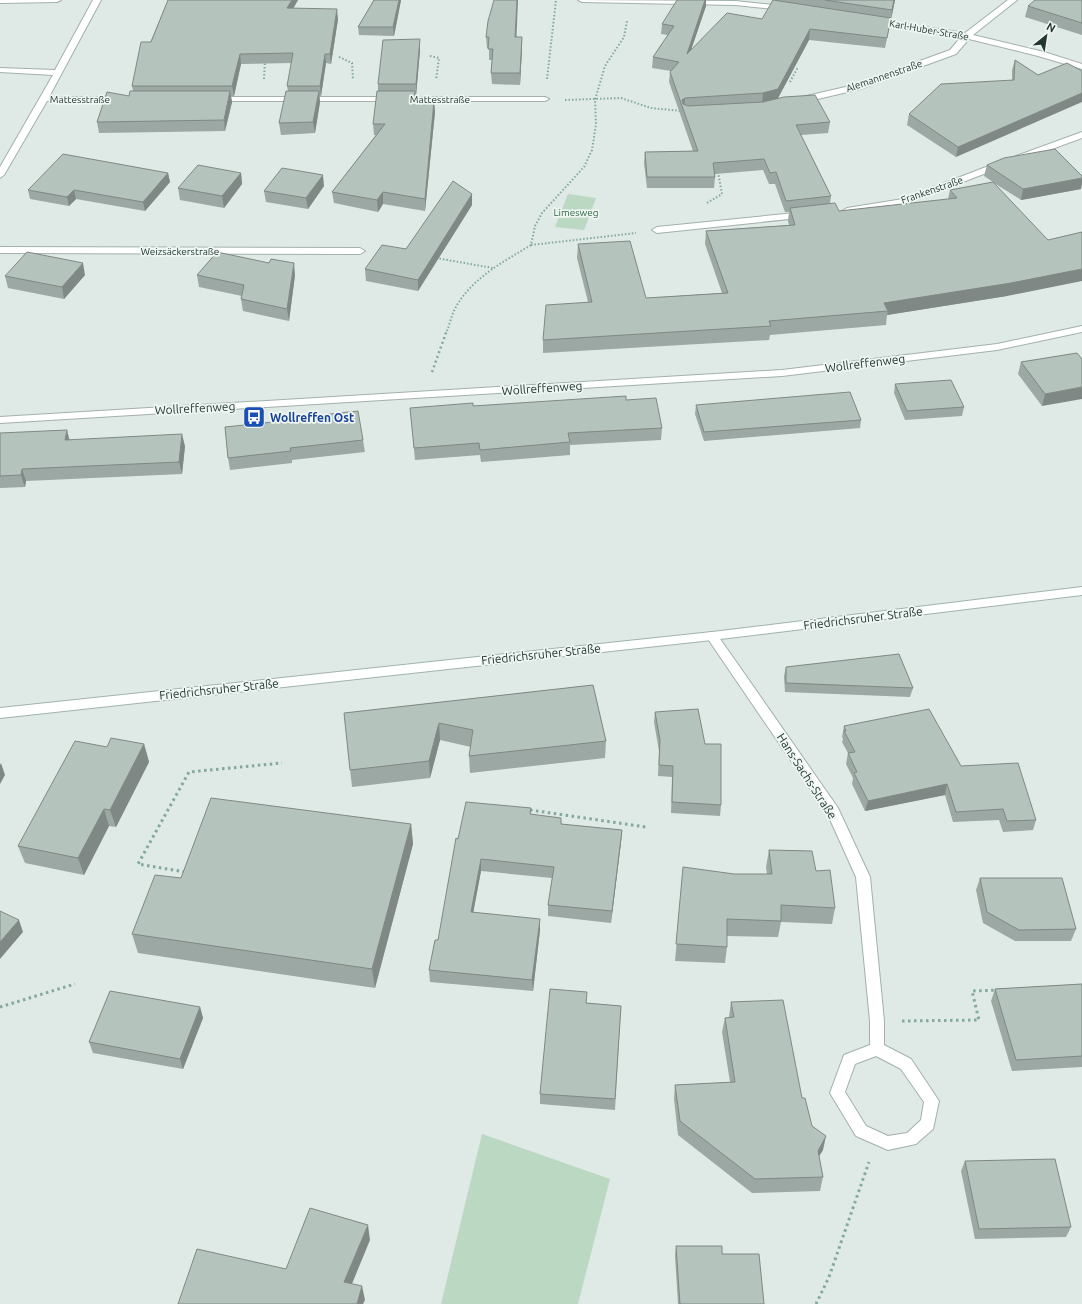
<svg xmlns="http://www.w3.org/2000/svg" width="1082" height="1304" font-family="Ubuntu,sans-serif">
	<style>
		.green { fill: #bad8c2 }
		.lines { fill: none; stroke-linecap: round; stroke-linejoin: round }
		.minor-casing { stroke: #a3b0ac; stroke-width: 2 }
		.secondary-casing { stroke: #9fb3ac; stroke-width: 2 }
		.path-far2 { stroke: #82a99e; stroke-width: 2; stroke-dasharray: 1.5 2; stroke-linecap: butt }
		.path-far1 { stroke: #82a99e; stroke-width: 2.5; stroke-dasharray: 2 3; stroke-linecap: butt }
		.path { stroke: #82a99e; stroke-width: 3; stroke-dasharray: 2.5 3.5; stroke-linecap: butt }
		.minor { fill: #fff; fill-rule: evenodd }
		.secondary { fill: #fff; fill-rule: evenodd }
		.wall { fill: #9ca8a3 }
		.shaded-wall { fill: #7f8884 }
		.building { fill: #b5c3bd; stroke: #7f8884 }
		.labels { text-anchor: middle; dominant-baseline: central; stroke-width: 3.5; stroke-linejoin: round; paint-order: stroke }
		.far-street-label { font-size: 10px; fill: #223732; stroke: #eff6f2 }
		.far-park-label { font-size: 10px; fill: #306a47; stroke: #eff6f2 }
		.street-label { font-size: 12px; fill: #223732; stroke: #eff6f2 }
		.transit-label { font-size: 12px; font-weight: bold; fill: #164399; stroke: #eff6f2; text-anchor: start }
	</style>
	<rect width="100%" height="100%" fill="#dfe9e5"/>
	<!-- green -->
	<path class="green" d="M568,194L596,198L584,230L555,227Z
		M482,1134L610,1179L578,1304H441Z"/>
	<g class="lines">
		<!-- minor casing -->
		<g class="minor-casing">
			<path id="minor" d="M0,0H61L57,2L0,3Z
				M93,0H101L49,97H121L125,99L121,101H47L4,175L0,178V167L53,75L0,72V68L55,70Z
				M578,0L735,1L785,6L789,8L785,10L735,5L582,2Z
				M1008,0H1017L973,35L1044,52L1082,64V69L1038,56L969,39L956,54L860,89L801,103L797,100L798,98L854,85L950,50L961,37L874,23H871V19L965,33Z
				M213,97H545L549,99L545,101H213L212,99Z
				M1082,132V138L1022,160L1019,161L1015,158L1016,156Z
				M999,162L1003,165L1002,167L908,203L847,214L842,211L847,208L903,199Z
				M805,212L810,215L808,217L657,233L652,230L657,227Z
				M0,247L360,248L365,251L360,254L0,253Z
				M1082,326V332L997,350L782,376L0,423V417L782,370L997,344Z
				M712,632L716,633L838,808L870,877L884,1021V1045L911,1059L939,1101L933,1129L916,1144L888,1150L856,1136L830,1093L844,1055L870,1045V1021L856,877L828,815L708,639L706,636L708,633ZM876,1056L901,1069L924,1102L921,1120L907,1133L888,1136L866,1126L845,1092L855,1064Z"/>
		</g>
		<!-- secondary casing -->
		<g class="secondary-casing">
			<path id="secondary" d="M1082,587V595L712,640L0,718V708L712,632Z"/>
		</g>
		<!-- path-far2 -->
		<path class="path-far2" d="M430,56L439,58L436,80
			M339,57L352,63L353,79
			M264,79L265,60
			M547,79L556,0
			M790,82L798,67
			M565,100L621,98L651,108L682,111
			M707,203L722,194L718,172
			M531,245L636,233
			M436,258L493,268
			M447,331C450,323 452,313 457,305C474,277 503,262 531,245L535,226L542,213L584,167L592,150L596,124L595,100L605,66L624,37L627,21"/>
		<!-- path-far1 -->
		<path class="path-far1" d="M432,372L447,330"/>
		<!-- path -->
		<path class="path" d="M530,810L646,827
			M185,872L138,864L189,772L282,763
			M0,1007L75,984
			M902,1021L979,1020L972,991L998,990
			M816,1304L829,1277L869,1162"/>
		<!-- minor -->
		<use href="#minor" class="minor"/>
		<!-- secondary -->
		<use href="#secondary" class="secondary"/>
	</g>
	<!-- wall -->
	<path class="wall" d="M168,0H298L293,8L338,19L331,64L326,63L321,96H319L320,102L315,133L281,135L279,123L288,91L287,86L292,63L241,64L234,96H231L232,102L225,131L99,133L97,122L129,96L133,91L132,86Z
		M374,0H401L394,36L359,35L358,27Z
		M776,0H895L885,48L809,40L778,98L830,122L828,133L801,135L831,196L830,204L839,211L948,199L950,190L993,182L984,176L987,165L1081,189L1021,200L994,183L1007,296L887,315L886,325L770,335L769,340L543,353V340L588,302L577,258L578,244L646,298L722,293L705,244L706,231L789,225L788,221L789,212H785L775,184H769L763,170L715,174V177L714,188H647L644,163L645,152L693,151L669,82L670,72L671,71L652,68L653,57L668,35L661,34L662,24L706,6L691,50L762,19Z
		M1082,0V35L1025,17L1028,6Z
		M486,37H522V48L520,85L492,84L491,73L492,60H489V48H487Z
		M420,50L416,96H415L416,101H434L435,112L425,211L383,204L378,212L334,203L332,192L376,135H374L373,124L378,91V84Z
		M1015,60L1038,75L956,157L907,125L909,114L1012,80V70Z
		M168,173L170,182L145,211L76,199L69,206L30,199L28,190Z
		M241,173L242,184L224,208L180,200L178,188Z
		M324,186L308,209L266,202L264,191Z
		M472,194V205L418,291L366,281L365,269L406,249Z
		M85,275L64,299L8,288L5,276Z
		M197,275H295L289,321L243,311L241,299L242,296L199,287Z
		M1077,353L1042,406L1018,374L1021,362Z
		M895,384L964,407L962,416L905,420L894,393Z
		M626,400L662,428L661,440L570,445V455L481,462L480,455L415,460L410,408L473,406Z
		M696,405L861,420L860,428L704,441L695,414Z
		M225,427L363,440L365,452L292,460V463L230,470L228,458Z
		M0,433L69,440L185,446L182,474L26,481L25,487L0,488Z
		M786,667L913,688L910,697L785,692L784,676Z
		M593,685L606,741L605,758L470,773L469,756L471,747L440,740L430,778L352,787L344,713Z
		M655,712L705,744L721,805L720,816L671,813L672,777L658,776L659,751L654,722Z
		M844,726L961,766L1036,820L1033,830L1003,832L999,820L953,822L945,795L865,811L852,784L853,778L846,764L848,753L842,742L843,739L842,737Z
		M144,744L149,762L116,827L109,826L84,875L25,863L18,846L107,747Z
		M532,814L561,824L622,830L621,842L611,923L548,916V905L552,878L481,871L473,913L540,930L533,991L430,982L429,970L438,940L458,839Z
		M411,824L413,844L375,988L138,953L132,934L181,878Z
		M769,850L816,871L835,908L832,924L781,922L778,937L727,936V947L725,963L675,961L682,884L734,874H767L766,867Z
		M980,878L1076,929L1071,941H1015L983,923L976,890Z
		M1082,984V1067L1012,1071L991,1001L995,989Z
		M731,1002L802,1098L812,1126L823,1150L819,1156L823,1177L820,1191L752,1193L678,1135L674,1099L675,1085L730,1082L722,1032L725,1018L729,1017Z
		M586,1003L621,1006L615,1110L540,1104V1094Z
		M200,1007L203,1018L183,1069L93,1053L89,1042Z
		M965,1161L1071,1227L1066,1237L975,1239L961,1171Z
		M676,1246L764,1304H678L675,1256Z"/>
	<!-- shaded-wall -->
	<path class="shaded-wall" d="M292,0H298L288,18L287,8Z
		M399,0H401L394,36L393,27Z
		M517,0H518L516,48L515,37Z
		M705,0H706V6L686,65L687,54Z
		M894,0H895L891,20L892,10Z
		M337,9L338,19L331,64L330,54Z
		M810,29L809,40L777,100L762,104L763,93Z
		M522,37V48L520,85V73Z
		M420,39V50L416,96V84Z
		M240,54L241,64L234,96L232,86Z
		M325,54L326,63L321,96L320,86Z
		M230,91L232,102L225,131L224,120Z
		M319,91L320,102L315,133L313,122Z
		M1082,93V102L956,157L958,147Z
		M685,98L684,108L682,100Z
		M434,101L435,112L425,211V199Z
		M168,173L170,182L145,211L143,202Z
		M241,173L242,184L224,208L222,196Z
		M323,175L324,186L308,209L306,198Z
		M1082,178V184L1081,189L1021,200L1023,189Z
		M74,190L76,199L69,206L67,197Z
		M383,192V204L378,212L377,200Z
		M472,194V205L418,291V280Z
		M83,263L85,275L64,299L62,287Z
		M294,263L295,275L289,321L287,309Z
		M1082,269V281L1007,296L887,315L888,311L884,303Z
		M1082,387V399L1042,406L1045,394Z
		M67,430L70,442L65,440Z
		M182,434L185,446L182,474L179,462Z
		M22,469L26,481L25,487L21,475Z
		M439,723L440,740L430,778L429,761Z
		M144,744L149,762L116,827L110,810Z
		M1,763L5,775L0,784V765Z
		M947,784L945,795L865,811L868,801Z
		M104,809L109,826L84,875L78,858Z
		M411,824L413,844L375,988L372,969Z
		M622,830L621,842L611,923L612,911Z
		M481,859V871L471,924V912Z
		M540,919V930L533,991L532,980Z
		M19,920L23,932L0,959V942Z
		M200,1007L203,1018L183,1069L180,1059Z
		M826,1136L823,1150L814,1164L818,1151Z
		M368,1225L370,1240L347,1296L344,1282Z
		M362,1286L365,1300L363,1304H357Z"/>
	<!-- building -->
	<path class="building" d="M168,0H292L287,8L337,9L330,54H325L320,86H287L293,53L240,54L232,86H132L141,42H151Z
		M374,0H399L393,27H358Z
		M494,0H517L515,37H522L520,73H491L493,49H488L489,37H486L488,21Z
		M677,0H705L687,54L727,13L762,19L773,0L891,18L887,38L810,29L778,89L763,93L685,98L682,100L683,104L688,106L763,102L784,97L815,95L830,122L796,125L831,196L786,201L776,172L770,173L764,159L713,163L715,177H647L645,152L698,151L670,72L679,62L653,57L674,26L662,24Z
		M825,0H894L892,10Z
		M1035,0H1082V23L1028,6Z
		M420,39L416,84H378L383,40Z
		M1015,60L1038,75L1067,63L1082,71V93L958,147L909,114L941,84L1014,80Z
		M130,91H230L224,120L97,122L107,92L129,96Z
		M286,91H319L313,122L279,123Z
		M377,91H415L414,101H434L425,199L383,192L377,200L332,192L385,124H373Z
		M1055,149L1082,176V178L1023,189L987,165L1004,158Z
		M63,154L168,173L143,202L74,190L67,197L28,190Z
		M198,165L241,173L222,196L178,188Z
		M282,168L323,175L306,198L264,191Z
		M453,181L472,194L418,280L365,269L382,245L406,249Z
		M993,182L1048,240L1082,232V269L1011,283L884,303L888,311L769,321L771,326L543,340L546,305L592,302L578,244L630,241L646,298L728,293L706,231L795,225L790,208L835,203L839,211L957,198L950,190Z
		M27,252L83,263L62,287L5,276Z
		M217,252L269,263L271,259L294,263L287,309L241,299L244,285L197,275Z
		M1077,353L1082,359V387L1045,394L1021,362Z
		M951,380L964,407L907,411L895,384Z
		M850,392L861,420L704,432L696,405Z
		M626,396V400L656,398L662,428L568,433L570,442L480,450L479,443L414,448L410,408L473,403V406Z
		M358,411L363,440L290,448L291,451L228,458L225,427L321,417V415Z
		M67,430L65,440L182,434L179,462L22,469L21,475L0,476V433Z
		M899,654L913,688L786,683V667Z
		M593,685L606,741L469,756L473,730L439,723L429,761L350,770L344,713Z
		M698,709L705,744H721V805L672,802L673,766L659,765L660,740L655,712Z
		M929,709L961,766L1018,763L1036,820L1007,821L1003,809L956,812L947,784L868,801L854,773L857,772L848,753L855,752L844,731H846L844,726Z
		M111,738L144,744L110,810L104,809L78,858L18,846L75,741L107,747Z
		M211,798L411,824L372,969L132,934L155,875L181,878Z
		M466,802L531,808L530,814L561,818V824L622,830L612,911L548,905L554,867L481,859L471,912L540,919L532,980L429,970L435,940H438L456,838L458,839Z
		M769,850L812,851L816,871L830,870L835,908L781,905V921L727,919V947L676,944L683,867L734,874H772Z
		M980,878H1062L1076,929L1019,930L987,912Z
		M0,911L19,920L0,942Z
		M1082,984V1056L1016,1060L995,989Z
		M550,989L587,992L586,1003L621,1006L615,1099L540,1094Z
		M110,991L200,1007L180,1059L89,1042Z
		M783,1000L802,1098H805L812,1126L826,1136L818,1151L823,1177L755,1179L680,1121L675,1085L735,1082L725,1018L734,1017L731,1002Z
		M1055,1159L1071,1227L979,1229L965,1161Z
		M310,1208L368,1225L344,1282L362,1286L357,1304H178L197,1249L286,1269Z
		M676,1246H722V1254H759L764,1304H680Z"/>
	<!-- icons -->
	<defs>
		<g id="bus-square" transform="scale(1.15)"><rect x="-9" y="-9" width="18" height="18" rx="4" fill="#1a4fb4" stroke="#eff6f2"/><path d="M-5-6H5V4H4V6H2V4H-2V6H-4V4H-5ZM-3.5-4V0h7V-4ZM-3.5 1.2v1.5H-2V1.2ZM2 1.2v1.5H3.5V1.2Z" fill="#fff"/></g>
	</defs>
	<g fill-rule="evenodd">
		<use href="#bus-square" x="254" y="417"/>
	</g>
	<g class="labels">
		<!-- far-street labels -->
		<g class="far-street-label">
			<text transform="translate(929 30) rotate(10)">Karl-Huber-Straße</text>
			<text transform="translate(884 76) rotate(-19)">Alemannenstraße</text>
			<text x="80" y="99">Mattesstraße</text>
			<text x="440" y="99">Mattesstraße</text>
			<text transform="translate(932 190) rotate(-19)">Frankenstraße</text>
			<text x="180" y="251">Weizsäckerstraße</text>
		</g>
		<!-- far-park labels -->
		<g class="far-park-label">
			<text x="576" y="212">Limesweg</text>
		</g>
		<!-- street labels -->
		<g class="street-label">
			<text transform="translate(865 363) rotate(-7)">Wollreffenweg</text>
			<text transform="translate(542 388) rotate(-4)">Wollreffenweg</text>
			<text transform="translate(195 408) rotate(-3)">Wollreffenweg</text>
			<text transform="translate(863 618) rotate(-7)">Friedrichsruher Straße</text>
			<text transform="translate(541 654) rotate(-6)">Friedrichsruher Straße</text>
			<text transform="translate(219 689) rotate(-6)">Friedrichsruher Straße</text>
			<text transform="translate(807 776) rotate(57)">Hans-Sachs-Straße</text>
		</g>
		<!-- transit labels -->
		<g class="transit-label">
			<text x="270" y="417">Wollreffen Ost</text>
		</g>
	</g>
	<!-- north arrow -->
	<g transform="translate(1046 36) rotate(30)" stroke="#eff6f2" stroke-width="3" paint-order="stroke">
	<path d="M0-3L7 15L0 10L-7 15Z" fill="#223732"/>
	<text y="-6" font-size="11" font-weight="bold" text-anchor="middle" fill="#223732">N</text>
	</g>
</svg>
